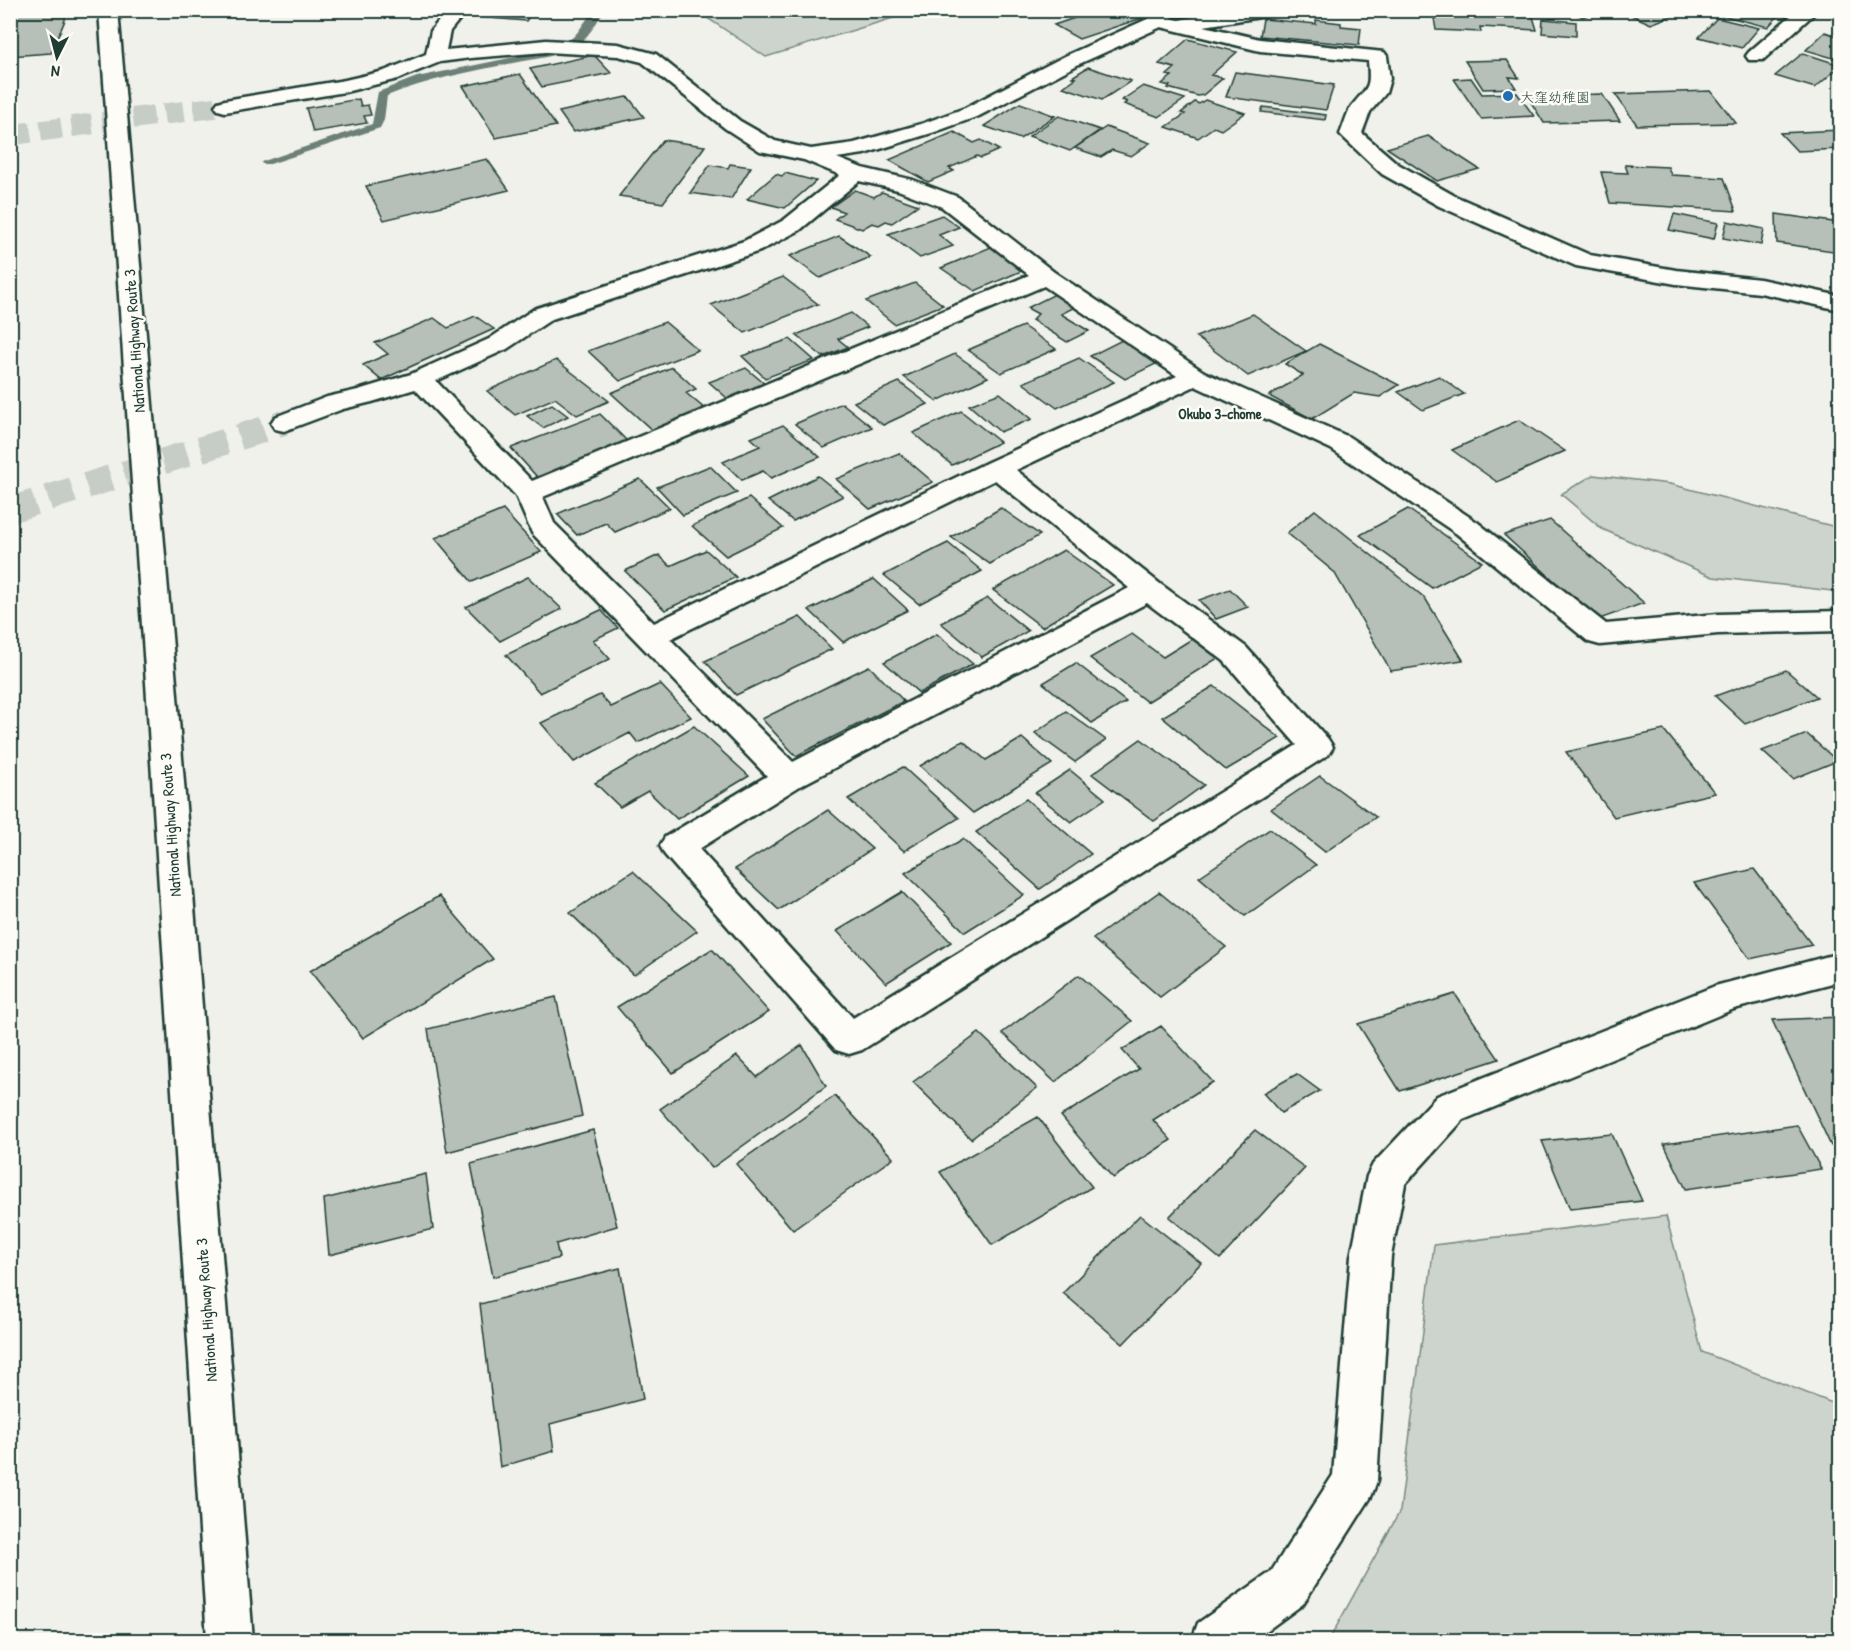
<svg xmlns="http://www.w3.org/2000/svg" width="1851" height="1651" font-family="'Patrick Hand','Klee One',sans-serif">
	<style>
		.green { fill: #cdd3cd; stroke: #768880; stroke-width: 1.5 }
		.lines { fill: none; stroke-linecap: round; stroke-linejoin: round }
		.stream { fill: #6c8077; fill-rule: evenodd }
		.building { fill: #b6bfb8; stroke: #1f3d34; stroke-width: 1.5 }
		.minor-tunnel-far1 { stroke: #c6cdc6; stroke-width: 21; stroke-dasharray: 21 10; stroke-linecap: butt }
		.minor-tunnel { stroke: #c6cdc6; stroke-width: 26; stroke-dasharray: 26 14; stroke-linecap: butt }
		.minor-casing { stroke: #1f3d34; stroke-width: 5 }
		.highway-casing { stroke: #1f3d34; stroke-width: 5 }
		.minor { fill: #fdfcf7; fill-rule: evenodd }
		.highway { fill: #fdfcf7; fill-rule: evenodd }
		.poi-dot { fill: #1f6fb2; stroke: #fdfcf7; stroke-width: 2 }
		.labels { text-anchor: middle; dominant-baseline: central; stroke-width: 5; stroke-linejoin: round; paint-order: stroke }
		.far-poi-label { font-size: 14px; fill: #1f3d34; stroke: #fdfcf7; text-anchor: start }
		.far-neighbourhood-label { font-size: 15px; font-weight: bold; fill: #1f3d34; stroke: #fdfcf7 }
		.street-label { font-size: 16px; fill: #1f3d34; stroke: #fdfcf7 }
	</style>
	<rect width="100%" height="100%" fill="#f0f1eb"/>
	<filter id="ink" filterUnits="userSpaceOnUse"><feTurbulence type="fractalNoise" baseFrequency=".0167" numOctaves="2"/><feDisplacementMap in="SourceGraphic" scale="12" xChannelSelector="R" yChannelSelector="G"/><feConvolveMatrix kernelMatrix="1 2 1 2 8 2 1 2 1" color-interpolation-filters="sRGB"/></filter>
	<g filter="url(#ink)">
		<!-- green -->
		<path class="green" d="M697,11V10L916,11L766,57Z
			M1593,475L1670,484L1840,528V592L1713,577L1602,529L1561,494Z
			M1666,1216L1702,1352L1840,1406V1640H1329L1400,1511L1434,1245Z"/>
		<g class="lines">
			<!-- stream -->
			<path class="stream" d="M595,10H605C597,21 587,40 576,46C558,57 533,59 513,63C470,72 428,79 387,96L384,120L380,128L270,164H262L261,162L372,124L378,92L417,77L549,50C582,37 574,32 595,10Z"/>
		</g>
		<!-- building -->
		<path class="building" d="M11,10H65V20L51,53L10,56Z
			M483,10H534L526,21L478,17Z
			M1098,10H1129L1142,18L1079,39L1054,25Z
			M1473,10H1531L1537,30L1480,27L1481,32L1436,30L1433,12L1474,14Z
			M1567,10H1599L1583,17Z
			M1620,10H1687L1651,24Z
			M1721,10H1770L1781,13L1768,27L1717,14Z
			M1717,18L1759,28L1742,48L1699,37Z
			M1263,19L1316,24V20L1341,23V26L1361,28L1359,45L1260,36Z
			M1543,19L1576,22V36L1542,33Z
			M1825,32L1840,37V60L1806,50Z
			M1188,39L1237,52L1211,75L1223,78L1203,95L1198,96L1168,88L1170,86L1162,84L1172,76L1167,75L1175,68L1159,64Z
			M1803,53L1840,65V66L1815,88L1775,76Z
			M594,55L611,73L542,87L530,69Z
			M1507,60L1519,78L1509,77L1516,88L1483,89L1465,61Z
			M1088,67L1131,81L1102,100L1063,87L1076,78L1072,77Z
			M1235,72L1334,85L1326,110L1226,97Z
			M520,74L556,126L496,138L463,86Z
			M1471,78L1482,94L1517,93L1534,116L1481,119L1454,79Z
			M1143,86L1185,99L1159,117L1124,104L1127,102L1122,100Z
			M1711,91L1736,123L1637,125L1615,94Z
			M1602,94L1620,121L1544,123L1527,96Z
			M626,97L629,98L644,117L573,132L559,112Z
			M359,99L361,106L368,105L371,115L364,116L367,123L313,132L306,108Z
			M1205,100L1245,113L1221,130L1214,127L1198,138L1166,127L1185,114L1181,113L1195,102L1199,104Z
			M1020,103L1055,116L1020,139L984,126Z
			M1263,107L1326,115L1325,120L1261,112Z
			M1059,116L1100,130L1070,151L1029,136Z
			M1106,127L1150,143L1131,156L1112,150L1101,157L1075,148Z
			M1840,130V149L1797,151L1780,133Z
			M954,132L974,143L981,140L999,150L981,158L977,156L949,168L954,171L928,182L889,160Z
			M1428,136L1479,169L1437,181L1387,148Z
			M663,140L705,146L663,203L619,196Z
			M487,159L509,190L384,220L366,186Z
			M730,164L751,167L731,199L690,193L710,165L728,168Z
			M1625,165L1668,167L1671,175L1724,178L1736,211L1610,203L1601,172L1628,173Z
			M785,173L816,181L785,208L747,199L776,174L782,176Z
			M855,190L874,197L882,192L918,205L892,223L886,221L879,225L872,223L862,229L835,219L844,212L831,207Z
			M1674,214L1718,223L1714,239L1669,230Z
			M1776,214L1840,223V252L1777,243Z
			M942,215L959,227L939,235L953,246L920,258L888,234Z
			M1727,221L1764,229L1761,245L1723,238Z
			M839,236L871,257L820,278L790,256Z
			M991,247L1026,269L975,291L941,268Z
			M783,277L818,304L745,333L711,305Z
			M915,283L943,305L894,324L866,301Z
			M1055,294L1075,307L1061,314L1089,331L1067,342L1032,320L1038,314L1027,308Z
			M851,313L868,327L838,339L848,347L823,357L796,335Z
			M1253,314L1306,351L1248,376L1196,337Z
			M475,316L494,329L381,380L363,365L388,354L375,343L434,318L448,328Z
			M665,322L698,350L620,381L588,351Z
			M1023,326L1056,349L1001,373L968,350Z
			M790,339L814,360L765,378L742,356Z
			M1124,339L1160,362L1125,379L1090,356Z
			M1319,344L1399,385L1380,397L1354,393L1312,419L1269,396L1303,375L1285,364Z
			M955,354L988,377L937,401L904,377Z
			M1079,358L1114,382L1057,408L1023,383Z
			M556,360L609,401L577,415L555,398L515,415L487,391Z
			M672,367L696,389L686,393L705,409L653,431L611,393Z
			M746,368L765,384L728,399L709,382Z
			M1439,376L1464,394L1423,410L1398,392Z
			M899,382L928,404L883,425L854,402Z
			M1000,393L1032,419L1000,432L969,405Z
			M842,403L872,427L824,448L795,424Z
			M552,404L568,416L543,428L527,416Z
			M961,411L1000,442L952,465L913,433Z
			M600,414L628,442L538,478L511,448Z
			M1519,420L1565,451L1497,482L1452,450Z
			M783,425L820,457L771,478L763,471L742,480L723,462L760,446L751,438Z
			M899,453L933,482L870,509L836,479Z
			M710,466L737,493L683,515L657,487Z
			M818,476L843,496L793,521L768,501Z
			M640,479L670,508L615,532L606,523L577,535L557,514Z
			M749,498L783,528L726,556L692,526Z
			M1001,508L1040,535L990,564L951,537Z
			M1408,509L1482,562L1432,588L1360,535Z
			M503,510L541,552L472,582L435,538Z
			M1315,510L1425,598L1463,660L1391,671L1334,572L1287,533Z
			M1550,520L1644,603L1597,620L1504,535Z
			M948,543L982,571L919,604L884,575Z
			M706,550L736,577L665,610L625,571L659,555L670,566Z
			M1064,550L1113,585L1042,627L993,590Z
			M528,577L562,609L500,641L466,607Z
			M874,579L908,610L843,642L809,610Z
			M1230,589L1248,607L1216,619L1199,600Z
			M988,598L1028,631L982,657L941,623Z
			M601,610L618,628L593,640L610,659L540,693L506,655Z
			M800,617L832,649L736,695L705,661Z
			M937,634L973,664L919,693L884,662Z
			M1132,634L1163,657L1192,639L1218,658L1147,702L1090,658Z
			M1076,663L1126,702L1092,723L1043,683Z
			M869,666L904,701L796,756L762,719Z
			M1786,670L1817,697L1745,724L1715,696Z
			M660,684L691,717L638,743L630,733L574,762L541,723L600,695L611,707Z
			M1214,686L1280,738L1226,770L1162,717Z
			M1066,711L1106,740L1075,762L1035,733Z
			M694,726L749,776L677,819L648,791L620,807L595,783Z
			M1664,730L1715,793L1614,817L1566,752Z
			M1807,734L1837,761L1793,779L1762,751Z
			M1022,738L1052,764L973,813L920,766L963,741L986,760Z
			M1141,739L1204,785L1154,821L1092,774Z
			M903,767L959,818L904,851L848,799Z
			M1070,770L1105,799L1071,822L1035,793Z
			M1320,776L1376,817L1325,852L1271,809Z
			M1026,799L1091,854L1040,889L976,832Z
			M828,810L872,849L779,910L735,869Z
			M1270,829L1316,865L1245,916L1199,877Z
			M963,839L1024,895L965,932L905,873Z
			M1754,869L1812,945L1750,959L1694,883Z
			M633,871L697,931L634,975L570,913Z
			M902,892L951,942L886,983L837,931Z
			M1159,892L1226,947L1160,997L1093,939Z
			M439,896L493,959L363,1038L310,971Z
			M712,949L769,1012L673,1073L617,1007Z
			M1079,975L1132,1021L1055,1082L1002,1033Z
			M1455,994L1499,1059L1400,1091L1358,1024Z
			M556,997L582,1116L447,1152L428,1029Z
			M1840,1017V1146H1831L1772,1020Z
			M1161,1026L1213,1082L1153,1120L1171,1140L1113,1178L1061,1116L1139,1069L1122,1050Z
			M979,1033L1037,1088L971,1139L913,1082Z
			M802,1045L826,1086L712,1168L660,1109L737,1056L757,1077Z
			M1297,1074L1320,1091L1281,1113L1263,1093Z
			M835,1096L893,1158L793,1230L736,1164Z
			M1038,1117L1092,1187L992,1245L940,1172Z
			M1797,1125L1821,1169L1686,1189L1664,1144Z
			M593,1130L617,1226L556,1244L559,1258L493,1277L471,1164Z
			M1255,1130L1305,1168L1220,1259L1169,1217Z
			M1612,1134L1642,1201L1570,1209L1542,1141Z
			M426,1174L433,1229L329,1255L324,1199Z
			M1140,1215L1201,1263L1123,1344L1063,1293Z
			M620,1268L643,1399L550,1424L554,1451L500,1467L480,1304Z"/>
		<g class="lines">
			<!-- minor-tunnel-far1 -->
			<path class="minor-tunnel-far1" d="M10,135L225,106"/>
			<!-- minor-tunnel -->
			<path class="minor-tunnel" d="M10,510L284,423"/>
			<!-- minor casing -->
			<g class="minor-casing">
				<path id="minor" d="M447,10H467L450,31L446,50L546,40L618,44L656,54L740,121L775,141L811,149L854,143L921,124L965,108L1065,56L1152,17L1158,10H1177L1171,18L1179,20L1228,10H1276L1274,14L1267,16L1204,26L1260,39L1384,52L1387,56L1390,79L1386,93L1370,112L1362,133L1398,164L1455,196L1590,255L1676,270L1760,279L1840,296V310L1760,293L1676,284L1576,266L1439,206L1382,174L1344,138L1340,134C1344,125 1346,115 1351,107C1367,86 1371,91 1368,61L1260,51L1161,27L1079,64L979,116L935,132L864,154L837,158L862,168L913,180L958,197L1054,272L1204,372L1349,437L1477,522L1606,624L1718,614L1840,611V631L1718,634L1600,645L1589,642L1457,534L1331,449L1195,386L1016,470L1159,583L1246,647L1328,739L1333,747L1328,755L862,1050L849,1054L836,1050L665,855L660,846L665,837L767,776L532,533L516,496L415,389L372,402L343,409L284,431L275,429L271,423L275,417L327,397L358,390L411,374L489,339L534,309L744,241L784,220L840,175L804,160L760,151L726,129L642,62L618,56L546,52L471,58L440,62L398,79L345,92L225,112L218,110L215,106L218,102L225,100L345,80L384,71L426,54L431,31ZM859,181L898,190L942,207L1029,275L532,481L436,381L507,349L552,319L760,251L800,230ZM1044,286L1177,376L988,462L654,623L554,523L543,497ZM995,480L1129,588L793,762L670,639ZM1147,603L1224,661L1297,745L853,1018L699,849L800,786Z
					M1792,10H1813L1815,13L1763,60H1749L1746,56L1749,52L1794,13Z
					M1840,953V981L1734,1009L1463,1120L1405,1184L1391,1256L1377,1481L1371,1497L1303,1604L1254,1640H1192L1198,1623L1271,1572L1333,1475L1351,1256L1367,1176L1373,1164L1437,1096L1715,986Z"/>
			</g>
			<!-- highway casing -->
			<g class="highway-casing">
				<path id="highway" d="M99,10H118L176,683L253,1640H207L146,683Z"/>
			</g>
			<!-- minor -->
			<use href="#minor" class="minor"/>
			<!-- highway -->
			<use href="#highway" class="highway"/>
		</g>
	</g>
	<!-- markers -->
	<circle class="poi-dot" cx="1508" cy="96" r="6"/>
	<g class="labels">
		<!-- far-poi labels -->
		<g class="far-poi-label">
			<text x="1520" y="96">大窪幼稚園</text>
		</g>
		<!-- far-neighbourhood labels -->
		<g class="far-neighbourhood-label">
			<text x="1220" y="413">Okubo 3-chome</text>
		</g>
		<!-- street labels -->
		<g class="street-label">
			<text transform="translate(134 341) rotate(-94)">National Highway Route 3</text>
			<text transform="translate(170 825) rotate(-94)">National Highway Route 3</text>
			<text transform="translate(206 1310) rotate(-94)">National Highway Route 3</text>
		</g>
	</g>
	<!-- margin -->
	<rect width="1851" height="1651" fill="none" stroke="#fdfcf7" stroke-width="36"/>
	<rect x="18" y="18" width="1815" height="1615" fill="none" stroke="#1f3d34" stroke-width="2" filter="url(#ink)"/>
	<!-- north arrow -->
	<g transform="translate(57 57) rotate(186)" stroke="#fdfcf7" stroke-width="4.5" paint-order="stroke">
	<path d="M0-4.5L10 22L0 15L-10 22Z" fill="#1f3d34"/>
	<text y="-9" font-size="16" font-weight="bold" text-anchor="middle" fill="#1f3d34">N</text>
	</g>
</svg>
